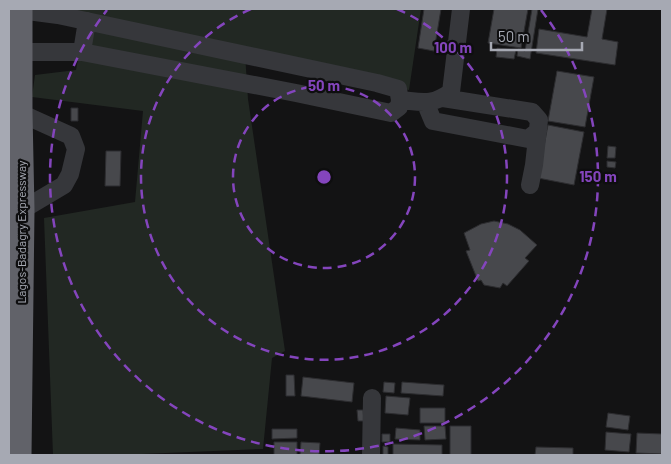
<svg xmlns="http://www.w3.org/2000/svg" width="671" height="464" font-family="Barlow,sans-serif">
	<style>
		.green { fill: #222823 }
		.building { fill: #47484c; stroke: #2d2d30 }
		.lines { fill: none; stroke-linecap: round; stroke-linejoin: round }
		.minor { stroke: #36373b; stroke-width: 18 }
		.highway { stroke: #616269; stroke-width: 25 }
		.ring { fill: none; stroke: #8445bd; stroke-width: 2.5; stroke-dasharray: 9 6 }
		.labels { text-anchor: middle; dominant-baseline: central; stroke-width: 4.5; stroke-linejoin: round; paint-order: stroke }
		.street-label { font-size: 12px; fill: #a6a9b3; stroke: #0e0e0f }
		.centre { fill: #8445bd; stroke: #0e0e0f; stroke-width: 2.5 }
		.ring-label { font-size: 15px; text-anchor: middle; font-weight: bold; fill: #8445bd; stroke: #0e0e0f; stroke-width: 4.5; stroke-linejoin: round; paint-order: stroke }
	</style>
	<rect width="100%" height="100%" fill="#131314"/>
	<!-- green -->
	<path class="green" d="M61,9H421L409,90L245,54L248,99L285,351L272,358L263,449L118,455H53L44,218L135,202L143,111L32,97L35,75L76,70L86,19Z"/>
	<!-- building -->
	<path class="building" d="M424,9H441L434,51L418,48Z
		M494,9H528L521,48L488,43Z
		M532,9H538L530,59L517,56L518,49L525,51Z
		M592,9H607L602,39L618,42L615,65L536,53L539,29L587,37Z
		M497,48L516,50L514,59L496,57Z
		M557,71L594,77L585,127L548,121Z
		M71,108H78V121H71Z
		M548,125L584,132L574,185L538,178Z
		M608,146L616,147L615,158H607Z
		M106,151H121L120,186H105Z
		M607,161L616,162L615,168L607,167Z
		M494,221L508,224L520,230L537,245L525,258L529,261L507,286L503,283L500,288L484,285L481,280L478,281L466,251L470,250L464,233L481,224Z
		M286,375H294L295,396H286Z
		M303,377L354,383L352,402L301,396Z
		M384,382L395,383L394,393L383,392Z
		M402,382L444,385L443,396L401,393Z
		M386,396L410,398L408,415L385,413Z
		M420,408H445V423H420Z
		M357,410H363L364,421H358Z
		M608,413L630,416L628,430L606,427Z
		M424,426H445L446,439L425,440Z
		M450,426H471V455H450Z
		M396,428L420,430V440L395,439Z
		M272,429H297V438L272,439Z
		M606,432L631,434L629,452L605,450Z
		M637,433L662,434V454L636,453Z
		M382,434H390V442H382Z
		M274,442H297V455H274Z
		M301,442L320,443L319,455H300Z
		M393,444L442,445V455H393Z
		M383,446L388,447V455H383Z
		M536,447L573,448V455H535Z"/>
	<g class="lines">
		<!-- minor -->
		<path class="minor" d="M20,10L58,15L377,83L398,89L400,100L399,107L391,113L296,93L82,52H21
			M82,52L87,21
			M443,98L532,112L539,120L534,165L530,185
			M400,100C423,102 431,106 451,92L461,9
			M427,102L428,109L433,121L528,139L538,131
			M20,113L71,136L76,149L70,174L64,185L22,210
			M371,455L372,398"/>
		<!-- highway -->
		<path class="highway" d="M19,455L22,210L20,113V9"/>
	</g>
	<!-- distance rings -->
	<g class="ring">
		<circle cx="324" cy="177" r="91"/>
		<path d="M397 9A183 183 0 1 1 251 9"/>
		<path d="M541 10A274 274 0 1 1 107 10"/>
	</g>
	<g class="labels">
		<!-- street labels -->
		<g class="street-label">
			<text transform="translate(21 232) rotate(-90)">Lagos-Badagry Expressway</text>
		</g>
	</g>
	<circle cx="324" cy="177" r="8" class="centre"/>
	<g class="ring-label">
		<text x="453" y="53">100 m</text>
		<text x="324" y="91">50 m</text>
		<text x="598" y="182">150 m</text>
	</g>
	<!-- border -->
	<rect width="671" height="464" fill="none" stroke="#a6a9b3" stroke-width="20"/>
	<!-- scale -->
	<path d="M491 42v8h91v-8" fill="none" stroke="#a6a9b3" stroke-width="2.5"/>
	<text x="498" y="42" font-size="15" fill="#a6a9b3" stroke="#0e0e0f" stroke-width="4" paint-order="stroke">50 m</text>
</svg>
